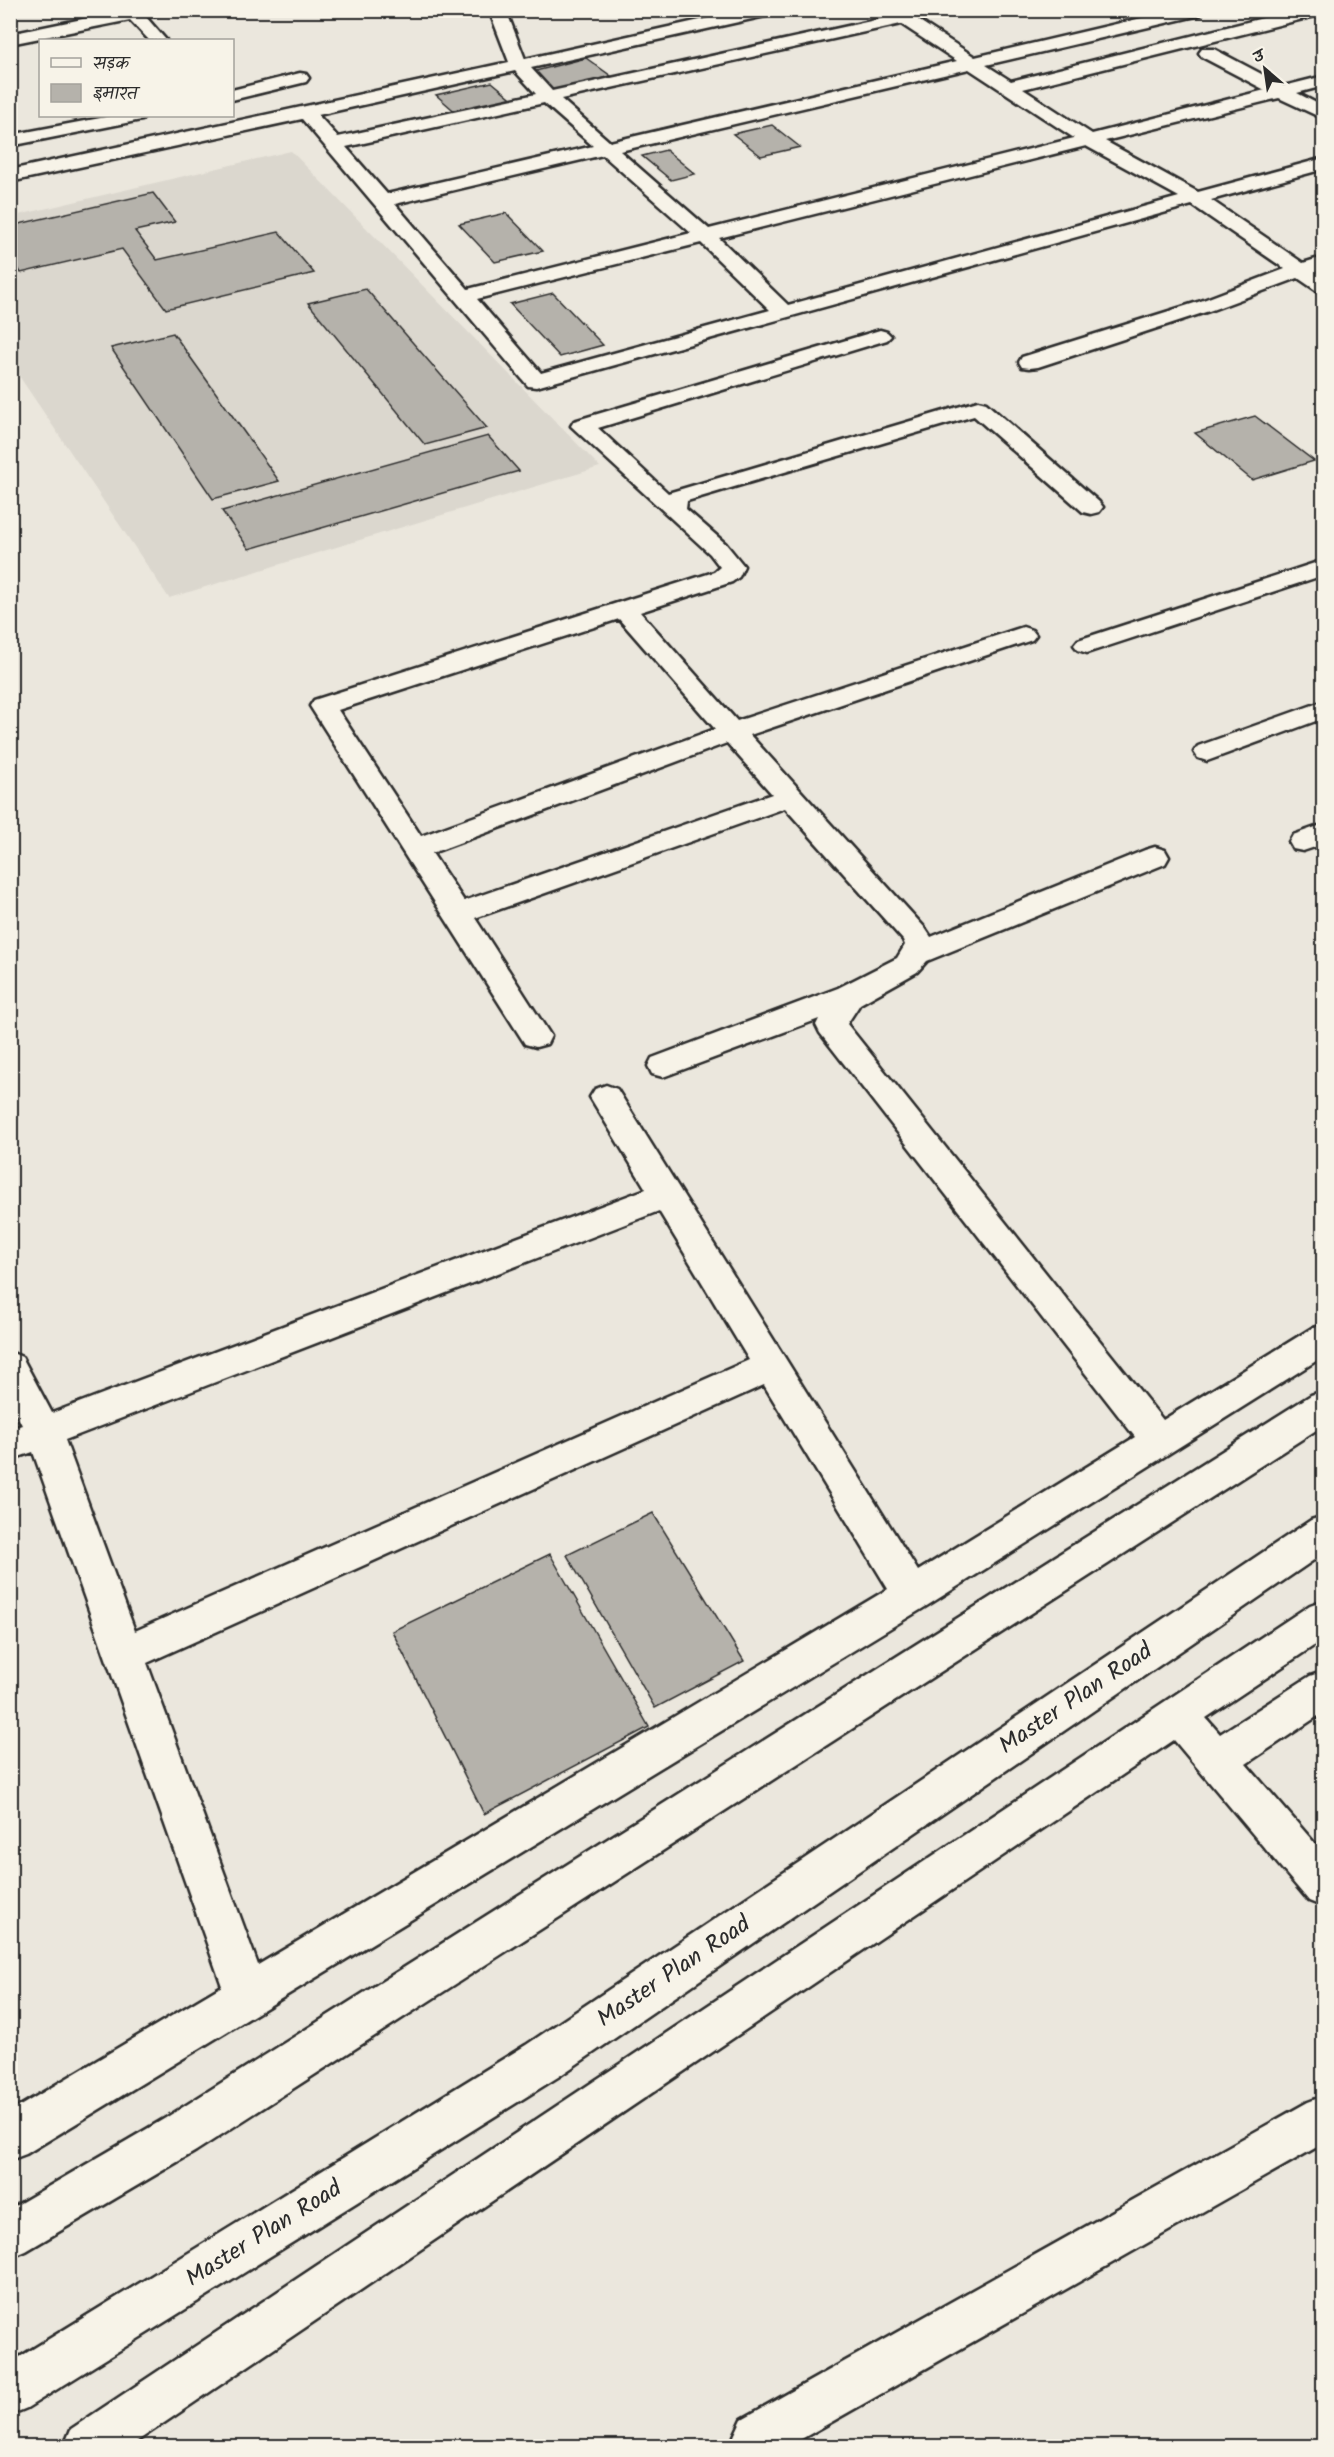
<svg xmlns="http://www.w3.org/2000/svg" width="1334" height="2457" font-family="Kalam,'Playpen Sans Deva',sans-serif">
	<style>
		.built { fill: #dbd7ce }
		.building { fill: #b5b2ab; stroke: #2b2b2b; stroke-width: 1.5 }
		.lines { fill: none; stroke-linecap: round; stroke-linejoin: round }
		.street-casing { stroke: #2b2b2b; stroke-width: 5 }
		.secondary-casing { stroke: #2b2b2b; stroke-width: 5 }
		.street { fill: #f7f3e8; fill-rule: evenodd }
		.secondary { fill: #f7f3e8; fill-rule: evenodd }
		.labels { text-anchor: middle; dominant-baseline: central; stroke-width: 5; stroke-linejoin: round; paint-order: stroke }
		.near-street-label { font-size: 24px; fill: #2b2b2b; stroke: #f7f3e8 }
	</style>
	<rect width="100%" height="100%" fill="#ebe7dd"/>
	<filter id="ink" filterUnits="userSpaceOnUse"><feTurbulence type="fractalNoise" baseFrequency=".0167" numOctaves="2"/><feDisplacementMap in="SourceGraphic" scale="12" xChannelSelector="R" yChannelSelector="G"/><feConvolveMatrix kernelMatrix="1 2 1 2 8 2 1 2 1" color-interpolation-filters="sRGB"/></filter>
	<g filter="url(#ink)">
		<!-- built -->
		<path class="built" d="M291,151L600,467L169,598L11,364L10,217Z"/>
		<!-- building -->
		<path class="building" d="M586,58L611,76L553,91L528,73Z
			M492,82L516,102L459,115L436,95Z
			M772,125L800,147L761,156L733,134Z
			M666,150L695,174L671,180L642,156Z
			M153,193L175,222L135,231L157,260L279,232L314,273L166,309L122,249L21,273L15,263L10,265V226Z
			M506,213L543,251L495,262L459,224Z
			M366,289L487,428L425,445L308,303Z
			M553,293L603,345L560,357L510,304Z
			M173,333L279,481L213,499L111,348Z
			M1255,416L1314,461L1252,480L1195,433Z
			M488,436L519,471L249,549L222,511Z
			M653,1513L744,1661L655,1708L567,1555Z
			M550,1554L649,1727L484,1814L392,1631Z"/>
		<g class="lines">
			<!-- street casing -->
			<g class="street-casing">
				<path id="street" d="M126,10H161L159,14L146,17L166,40H149L130,20L10,44V34Z
					M489,10H506L525,59L745,10H778L770,15L531,68L552,91L889,17L887,13L888,10H903L906,13L950,10L948,14L918,20L975,57L1176,10H1208L1200,15L986,65L1011,81L1295,10H1324L1323,14L1023,89L1092,134L1265,90L1202,57L1199,53L1202,49H1214L1284,86L1324,76V86L1297,93L1324,107V119L1279,98L1105,141L1198,192L1324,158V169L1211,200L1303,263L1316,259L1323,261L1324,269L1316,272L1324,277V293L1317,291L1298,278L1212,310L1038,367L1030,368L1022,367L1019,362L1022,357L1198,302L1285,269L1192,205L536,387L528,386L302,119L10,182V170L509,62ZM901,24L957,61L610,142L561,99ZM969,69L1074,138L709,229L620,151ZM515,71L536,94L338,137L318,115ZM544,103L593,146L387,194L346,147ZM1086,146L1179,197L788,305L719,238ZM603,155L691,233L468,289L395,204ZM701,243L770,310L541,373L477,299Z
					M300,73L306,74L309,78L306,82L232,100V90Z
					M111,116H145L142,120L136,121L10,146V135Z
					M880,330L887,332L891,336L887,340L598,428L668,493L978,401L986,403L1099,502L1103,507L1099,512L1091,514L1083,512L974,416L687,501L686,509L726,544L744,566L739,577L732,582L640,612L737,721L1014,630L1023,627L1032,630L1036,635L1032,640L750,735L925,928L931,937L1145,850L1155,847L1165,850L1169,857L1165,864L927,961L917,972L860,1004L847,1024L1163,1420L1312,1328L1324,1324V1356L925,1607L26,2154L10,2160V2112L222,1986L33,1452L10,1460V1429L22,1425L10,1402V1352L22,1357L52,1413L646,1189L590,1097L595,1089L606,1085L617,1089L918,1571L1135,1437L820,1033L816,1025L819,1019L663,1077L652,1074L648,1066L652,1058L838,988L897,958L905,945L903,940L785,808L475,918L551,1036L547,1044L536,1047L525,1044L310,706L314,700L714,572L720,567L710,554L571,426L574,421ZM619,619L715,729L421,836L338,710ZM727,743L772,794L464,901L432,853ZM659,1211L749,1360L135,1631L65,1440ZM764,1385L888,1589L258,1965L147,1663Z
					M1324,560V575L1096,650L1087,653L1078,650L1074,645L1078,640Z
					M1324,701V718L1207,761L1198,758L1194,752L1198,746Z
					M1324,824V844L1303,851L1293,849L1289,842L1293,835Z
					M1324,1600V1639L1206,1718L1220,1734L1310,1676L1324,1671V1712L1246,1764L1324,1854V1907L1309,1901L1174,1740L130,2446H64L71,2429L1310,1605Z
					M1324,2096V2143L789,2446H739L734,2436L742,2419L1308,2102Z"/>
			</g>
			<!-- secondary casing -->
			<g class="secondary-casing">
				<path id="secondary" d="M1324,1391V1425L196,2151L26,2251L10,2258V2209L164,2119L1311,1395Z
					M1324,1516V1553L558,2077L27,2408L10,2415V2363L526,2045L1311,1520Z"/>
			</g>
			<!-- street -->
			<use href="#street" class="street"/>
			<!-- secondary -->
			<use href="#secondary" class="secondary"/>
		</g>
	</g>
	<g class="labels">
		<!-- near-street labels -->
		<g class="near-street-label">
			<text transform="translate(1076 1699) rotate(-34)">Master Plan Road</text>
			<text transform="translate(674 1972) rotate(-34)">Master Plan Road</text>
			<text transform="translate(264 2234) rotate(-32)">Master Plan Road</text>
		</g>
	</g>
	<!-- margin -->
	<rect width="1334" height="2457" fill="none" stroke="#f7f3e8" stroke-width="36"/>
	<rect x="18" y="18" width="1298" height="2421" fill="none" stroke="#2b2b2b" stroke-width="2" filter="url(#ink)"/>
	<!-- legend -->
	<rect x="39" y="39" width="195" height="78" fill="#f7f3e8" stroke="#a5a39c" stroke-width="1.5"/>
	<rect x="51" y="58" width="30" height="9" fill="#f7f3e8" stroke="#a5a39c" stroke-width="1.5"/>
	<text x="93" y="69" font-size="18" fill="#2b2b2b">सड़क</text>
	<rect x="51" y="84" width="30" height="18" fill="#b5b2ab" stroke="#a5a39c" stroke-width="1.5"/>
	<text x="93" y="99" font-size="18" fill="#2b2b2b">इमारत</text>
	<!-- north arrow -->
	<g transform="translate(1265 69) rotate(331)" stroke="#f7f3e8" stroke-width="4.5" paint-order="stroke">
	<path d="M0-4.5L10 22L0 15L-10 22Z" fill="#2b2b2b"/>
	<text y="-9" font-size="16" font-weight="bold" text-anchor="middle" fill="#2b2b2b">उ</text>
	</g>
</svg>
